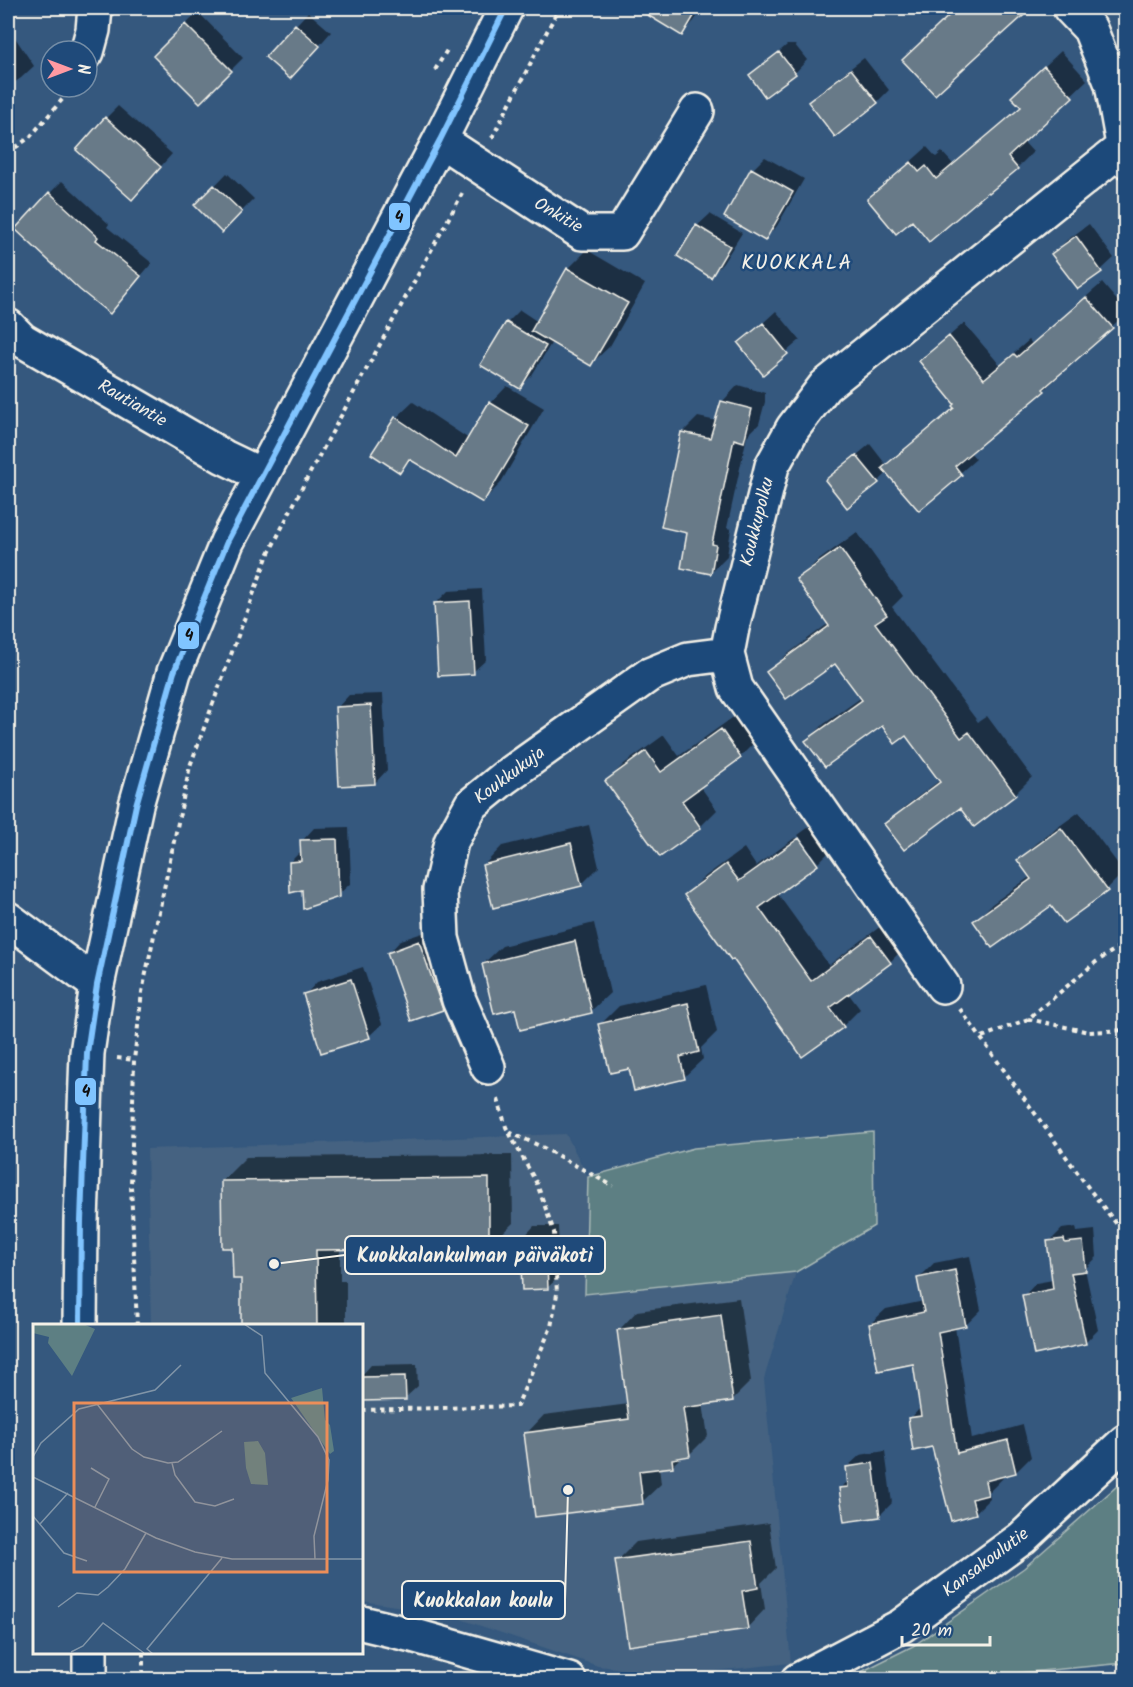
<svg xmlns="http://www.w3.org/2000/svg" width="1133" height="1687" font-family="Kalam,sans-serif">
	<style>
		.built { fill: #446281 }
		.green { fill: #5d7f83; stroke: #a8b8b6; stroke-width: 1.5 }
		.shadow { fill: #0007 }
		.building { fill: #677a88; stroke: #f4f1e8; stroke-width: 1.5 }
		.lines { fill: none; stroke-linecap: round; stroke-linejoin: round }
		.minor-casing { stroke: #f4f1e8; stroke-width: 38 }
		.path { stroke: #f4f1e8; stroke-width: 4; stroke-dasharray: 4.5 4.5; stroke-linecap: butt }
		.minor { stroke: #1f4a7a; stroke-width: 33 }
		.bus-1-casing { stroke: #1f4a7a; stroke-width: 10 }
		.bus-1 { stroke: #80c4ff; stroke-width: 6 }
		.labels { text-anchor: middle; dominant-baseline: central; stroke-width: 5; stroke-linejoin: round; paint-order: stroke }
		.street-label { font-size: 18px; fill: #f4f1e8; stroke: #1f4a7a }
		.quarter-label { font-size: 21px; letter-spacing: 1.5px; fill: #f4f1e8; stroke: #1f4a7a }
		.inset-road { fill: none; stroke: #8195a8; stroke-width: 1.5 }
		.view { fill: #ec8e59; fill-opacity: 0.15; stroke: #ec8e59; stroke-width: 3 }
		.inset-edge { fill: none; stroke: #f4f1e8; stroke-width: 3 }
		.leader { fill: none; stroke: #f4f1e8; stroke-width: 2 }
		.callout-dot { fill: #f4f1e8; stroke: #1f4a7a; stroke-width: 2 }
		.callout { fill: #1f4a7a; stroke: #f4f1e8; stroke-width: 2 }
		.callout-label { font-size: 20px; text-anchor: middle; font-weight: bold; fill: #f4f1e8 }
		.line-badge { stroke: #1f4a7a; stroke-width: 2 }
		.pale-badge-label { font-size: 16px; text-anchor: middle; font-weight: bold; fill: #111 }
	</style>
	<rect width="100%" height="100%" fill="#35587e"/>
	<filter id="ink" filterUnits="userSpaceOnUse"><feTurbulence type="fractalNoise" baseFrequency=".0167" numOctaves="2"/><feDisplacementMap in="SourceGraphic" scale="12" xChannelSelector="R" yChannelSelector="G"/><feConvolveMatrix kernelMatrix="1 2 1 2 8 2 1 2 1" color-interpolation-filters="sRGB"/></filter>
	<g filter="url(#ink)">
		<!-- built -->
		<path class="built" d="M566,1134L588,1177L585,1294L796,1272L764,1379L791,1663L676,1675L598,1666L443,1613L362,1601V1326L151,1325L147,1149Z"/>
		<!-- green -->
		<path class="green" d="M873,1132L874,1226L796,1272L585,1294L588,1177L694,1148Z
			M1125,1479V1663L1019,1673L1013,1679H847L913,1646L1024,1568Z"/>
		<!-- shadow -->
		<path class="shadow" d="M650,8H703L694,21L682,34L647,12Z
			M731,8H751L743,15Z
			M752,8H771L764,14Z
			M987,8H1029L1005,31Z
			M198,12L243,58L200,101L155,56Z
			M308,12L331,32L302,65L296,25Z
			M8,27L34,66L21,78L8,87Z
			M787,45H795L807,60L795,73L751,75Z
			M1061,51L1087,80L1023,141L1033,152L1017,168L912,219L869,199L927,147L936,157L942,152L953,164L1022,106L1029,81Z
			M864,58L889,90L877,102L810,103L822,90Z
			M118,106L172,154L144,185L106,118Z
			M765,157L804,179L777,226L765,239L753,169Z
			M227,173L254,199L222,231L196,205Z
			M62,181L109,224L107,227L152,263L110,312L50,193Z
			M710,214L742,233L723,263L711,276L697,226Z
			M1089,224L1114,258L1101,270L1078,287L1053,254L1066,241Z
			M587,250L645,284L610,346L591,364L552,342L532,375L520,387L482,365L507,323L520,310L538,322L568,269Z
			M1102,283L1126,311V314L1057,374L1059,376L1044,390L970,452L976,459L919,509L888,472L878,482L827,480L870,444L887,466L955,407L956,404L921,361L964,323L1000,365L1029,340L1032,344Z
			M776,311L800,340L763,372L740,344Z
			M738,385L765,393V402L759,424L747,436L727,528L731,529L727,556L711,572L688,531L682,433L698,417L717,421L722,402Z
			M507,386L544,408L500,484L483,501L412,459L399,471L396,418L413,402L469,439L491,403Z
			M857,532L903,596L892,607L978,722L987,716L1032,777L1015,794L974,825L960,806L886,825L903,808L940,780L906,734L882,724L807,741L824,724L862,697L835,662L768,673L785,656L829,623L798,580L815,563Z
			M482,589L486,660L473,672L435,604L448,591Z
			M383,694L387,770L375,783L337,708L349,695Z
			M739,713L757,740L740,757L700,786L717,810L700,827L607,781L624,764L664,735L679,756Z
			M1079,812L1124,872L1107,889L975,921L992,904L1031,876L1019,860L1036,843Z
			M816,822L834,847L818,863L798,835Z
			M589,825L599,867L581,885L484,865L502,846Z
			M349,827L351,883L338,895L290,862L302,850V841L314,828Z
			M796,837L815,863H818L777,893L829,965L889,920L907,945L890,962L848,993L860,1009L843,1026L733,956L686,895L703,878L744,848L756,866Z
			M594,923L610,993L591,1011L516,1007L483,964L502,946Z
			M432,930L454,996L442,1008L389,953L401,940Z
			M363,967L382,1024L369,1036L305,995L317,982Z
			M706,985L717,1032L701,1048L703,1059L684,1077L630,1067L600,1025L619,1006Z
			M512,1155L513,1223L489,1246L340,1248V1281H346V1326H243L242,1278L222,1181L246,1157Z
			M534,1226H558L560,1276L547,1288L522,1239Z
			M1076,1227L1077,1232L1095,1230L1097,1257L1085,1269L1098,1330L1085,1343L1024,1296L1036,1283L1053,1280L1049,1242L1062,1229Z
			M970,1256L981,1310L966,1325L955,1327L972,1439L1023,1425L1031,1457L1016,1472L1002,1475L1003,1478L989,1492L990,1498L975,1513L933,1446L910,1419L921,1407L914,1362L870,1324L886,1309L924,1301L919,1278L934,1263Z
			M739,1298L751,1381L732,1400L703,1404L708,1436L689,1455L682,1456L673,1465L659,1467L661,1484L642,1502L526,1434L544,1415L629,1404L619,1330L637,1311Z
			M417,1364L418,1386L405,1398L362,1400V1375L371,1365Z
			M885,1451L892,1503L879,1516L841,1488L849,1480L847,1467L860,1455Z
			M769,1523L776,1568L761,1583L765,1609L747,1628L617,1561L636,1542Z"/>
		<!-- building -->
		<path class="building" d="M636,8H699L682,36Z
			M957,8H1032L1002,35L1001,34L935,95L902,60Z
			M185,24L232,71L200,103L153,56Z
			M295,24L320,46L290,79L265,57Z
			M779,52L796,74L765,97L749,75Z
			M1044,66L1073,97L1008,157L1018,169L989,193L988,192L929,242L912,221L896,234L867,199L911,162L919,172L926,166L936,179L1021,107L1011,97Z
			M851,69L878,103L835,137L808,102Z
			M105,117L161,167L132,200L76,150Z
			M751,168L793,192L765,241L724,217Z
			M214,185L242,212L222,233L194,205Z
			M49,192L98,237L96,240L141,276L110,314L80,290L15,229Z
			M696,225L730,246L711,278L677,256Z
			M1076,236L1102,272L1078,289L1051,254Z
			M567,268L628,303L591,366L531,331Z
			M1086,297L1113,328L1043,389L1045,391L955,466L962,475L919,511L882,468L954,408L952,406L954,404L919,361L949,336L984,379L1014,354L1017,357Z
			M506,322L546,346L520,389L480,365Z
			M763,323L788,354L763,375L738,343Z
			M721,401L752,409L744,442L734,439L712,544L716,545L711,574L681,568L687,533L661,527L681,432L710,438Z
			M489,402L529,426L483,503L409,459L400,473L371,454L395,417L456,458Z
			M856,455L879,483L847,508L825,480Z
			M840,548L887,615L875,623L961,738L969,732L1016,795L974,827L960,808L904,850L884,824L940,782L906,736L895,744L882,726L825,767L805,741L862,700L835,664L786,699L766,672L829,626L796,579Z
			M470,601L474,674L438,676L434,603Z
			M371,705L375,784L339,786L335,707Z
			M721,729L741,758L682,801L701,828L660,857L605,781L646,751L661,772Z
			M1061,828L1108,891L1064,923L1051,906L992,948L973,921L1031,879L1017,860Z
			M799,838L818,865L759,908L811,981L871,936L891,963L830,1008L844,1027L802,1057L733,959L731,960L684,895L726,864L739,881Z
			M337,839L339,897L303,909L302,890L290,893L289,862L301,861L300,840Z
			M571,843L582,886L493,908L482,865Z
			M419,941L443,1010L411,1021L387,953Z
			M575,941L592,1013L520,1030L515,1009L494,1014L482,964Z
			M351,979L370,1038L321,1053L303,994Z
			M688,1003L699,1052L680,1057L685,1079L634,1091L629,1069L610,1073L598,1024Z
			M489,1178V1248L316,1250L317,1326H241V1279H233L232,1248H222L221,1181Z
			M520,1238H546L548,1289L522,1290Z
			M1064,1239L1065,1243L1083,1241L1086,1271L1071,1273L1086,1344L1034,1355L1022,1295L1053,1289L1047,1241Z
			M955,1270L966,1326L938,1332L957,1453L1008,1440L1016,1473L985,1481L988,1495L972,1499L976,1514L951,1521L932,1447L913,1451L908,1418L921,1416L913,1364L878,1371L869,1324L924,1312L917,1278Z
			M721,1315L733,1401L683,1408L690,1456L672,1459L673,1467L639,1471L643,1504L535,1517L524,1433L629,1419L617,1330Z
			M405,1376L406,1400L362,1401V1377Z
			M873,1463L880,1517L844,1522L839,1488L848,1487L846,1467Z
			M751,1541L758,1588L742,1591L748,1629L628,1646L615,1560Z"/>
		<g class="lines">
			<!-- minor casing -->
			<g class="minor-casing">
				<path id="minor" d="M1070,8L1090,29L1112,84L1126,161
					M87,52L93,30L95,8
					M440,140L582,233H622L697,111
					M8,326L22,340L224,457L261,475
					M8,919L97,985
					M943,986L736,688L727,654L732,628L772,466L793,428L825,386L1122,148
					M488,1067L459,1000L442,938L440,890L451,842L471,805L504,778L649,675L688,659L727,654
					M80,1326L81,1221L87,1053L97,985L136,805L174,672L227,542L440,140L506,8
					M362,1623L412,1635L569,1680
					M90,1652V1680
					M798,1680L901,1626L1022,1538L1126,1441"/>
			</g>
			<!-- path -->
			<path class="path" d="M435,70L447,50
				M492,138L559,8
				M8,153L30,137L73,87
				M960,1009L1090,1190L1126,1236
				M1028,1019L1089,1032L1126,1030
				M982,1037L1028,1019L1096,962L1126,942
				M117,1058L134,1060
				M509,1132L540,1146L613,1186
				M137,1326L131,1186L134,1060L142,992L190,766L267,557L305,482L463,192
				M362,1410L517,1406L551,1327L557,1294L554,1232L537,1184L506,1127L497,1096
				M143,1652V1680"/>
			<!-- minor -->
			<use href="#minor" class="minor"/>
			<!-- bus-1 casing -->
			<g class="bus-1-casing">
				<path id="bus-1" d="M80,1326L81,1221L87,1053L97,985L136,805L174,672L227,542L440,140L506,8"/>
			</g>
			<!-- bus-1 -->
			<use href="#bus-1" class="bus-1"/>
		</g>
	</g>
	<g class="labels">
		<!-- street labels -->
		<g class="street-label">
			<text transform="translate(558 216) rotate(30)">Onkitie</text>
			<text transform="translate(132 404) rotate(30)">Rautiantie</text>
			<text transform="translate(758 522) rotate(-76)">Koukkupolku</text>
			<text transform="translate(510 776) rotate(-37)">Koukkukuja</text>
			<text transform="translate(986 1563) rotate(-37)">Kansakoulutie</text>
		</g>
		<!-- quarter labels -->
		<g class="quarter-label">
			<text x="797" y="263">KUOKKALA</text>
		</g>
	</g>
	<!-- overview -->
	<g transform="translate(33 1324)">
		<rect width="330" height="330" fill="#35587e"/>
		<path d="M0,0H50L62,5L39,52L15,19L16,13L0,9ZM289,64L292,96L297,101L301,127L297,130L258,74ZM225,117L232,129L235,161L218,160L213,144L211,118Z" fill="#5d7f83"/>
		<path class="inset-road" d="M211,0L229,12L232,49L285,113L296,136L295,156L281,212L282,235M64,80L99,125L111,133L135,139L145,138L189,107M0,133L8,119L46,85L122,66L148,41M139,139L142,151L162,178L182,182L201,175M58,144L76,155L62,183M0,153L123,214L162,228L199,235H330M0,192L31,229L54,237M7,200L35,169M25,283L44,269L65,271L75,263L92,245L113,209M38,328L50,322L70,299L111,329M120,330L114,325L189,234"/>
		<path class="view" d="M41,79H294V248H41Z"/>
		<rect width="330" height="330" class="inset-edge"/>
	</g>
	<!-- callouts -->
	<path class="leader" d="M274 1264L345 1255M568 1490L565 1600"/>
	<g class="callout-dot">
		<circle cx="274" cy="1264" r="6"/>
		<circle cx="568" cy="1490" r="6"/>
	</g>
	<g class="callout">
		<rect x="345" y="1236" width="260" height="38" rx="6"/>
		<rect x="402" y="1581" width="163" height="38" rx="6"/>
	</g>
	<g class="callout-label">
		<text x="475" y="1262">Kuokkalankulman päiväkoti</text>
		<text x="483" y="1607">Kuokkalan koulu</text>
	</g>
	<g class="line-badge">
		<rect x="388" y="202" width="23" height="29" rx="6" fill="#80c4ff"/>
		<rect x="177" y="621" width="23" height="29" rx="6" fill="#80c4ff"/>
		<rect x="74" y="1077" width="23" height="29" rx="6" fill="#80c4ff"/>
	</g>
	<g class="pale-badge-label">
		<text x="399" y="223">4</text>
		<text x="189" y="641">4</text>
		<text x="86" y="1097">4</text>
	</g>
	<!-- margin -->
	<rect width="1133" height="1687" fill="none" stroke="#1f4a7a" stroke-width="30"/>
	<rect x="15" y="15" width="1103" height="1657" fill="none" stroke="#f4f1e8" stroke-width="2" filter="url(#ink)"/>
	<!-- north arrow -->
	<g transform="translate(69 69) rotate(90)"><circle r="28" fill="#1f4a7a" stroke="#748da6" stroke-width="1.5"/>
	<path d="M0-4.5L10 22L0 15L-10 22Z" fill="#ff9aa2"/>
	<text y="-9" font-size="16" font-weight="bold" text-anchor="middle" fill="#f4f1e8">N</text>
	</g>
	<!-- scale -->
	<path d="M902 1636v9h88v-9" fill="none" stroke="#f4f1e8" stroke-width="3"/>
	<text x="911" y="1636" font-size="18" fill="#f4f1e8" stroke="#1f4a7a" stroke-width="4.5" paint-order="stroke">20 m</text>
</svg>
